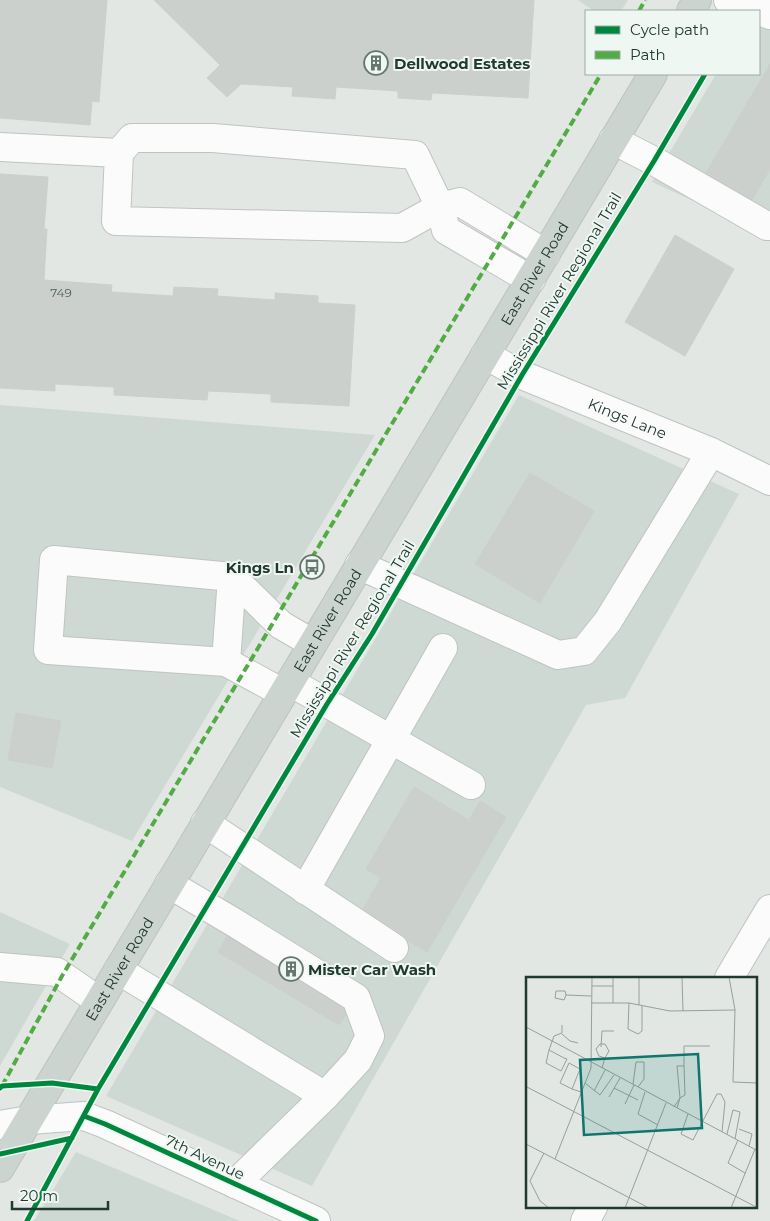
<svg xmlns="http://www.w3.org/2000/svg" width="770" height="1221" font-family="Montserrat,sans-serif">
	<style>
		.built { fill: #cfd9d3 }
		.building { fill: #cbd0cd; stroke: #cbd0cd }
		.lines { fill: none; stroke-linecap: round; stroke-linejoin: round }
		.minor-casing { stroke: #bfc4c1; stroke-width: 30 }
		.major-casing { stroke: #bcc3c0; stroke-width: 30 }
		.minor { stroke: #fbfbfb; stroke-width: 28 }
		.major { stroke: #ccd4d0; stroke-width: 28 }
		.quiet { stroke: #52ac44; stroke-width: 4; stroke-dasharray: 8 4; stroke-linecap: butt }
		.cycleway-casing { stroke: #eff7f2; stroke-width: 8 }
		.cycleway { stroke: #00873e; stroke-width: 5 }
		.labels { text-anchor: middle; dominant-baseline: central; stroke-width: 4; stroke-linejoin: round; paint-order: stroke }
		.number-label { font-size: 12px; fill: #4c6056 }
		.poi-label { font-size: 15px; font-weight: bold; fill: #21392e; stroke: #eff7f2; text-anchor: start }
		.street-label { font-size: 15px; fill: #21392e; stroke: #eff7f2 }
		.inset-road { fill: none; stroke: #95a19b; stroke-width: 1 }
		.view { fill: #0f766e; fill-opacity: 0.15; stroke: #0f766e; stroke-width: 2.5 }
		.inset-edge { fill: none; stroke: #21392e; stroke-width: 2.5 }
	</style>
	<rect width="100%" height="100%" fill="#e2e7e4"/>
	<!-- built -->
	<path class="built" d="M578,0H628L621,11H594Z
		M759,0H770V236L652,182L716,74H759Z
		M519,395L739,494L625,698L586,705L312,1186L106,1096Z
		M0,405L375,435L132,841L0,787Z
		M0,912L70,944L0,1066Z
		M76,1152L240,1221H34Z"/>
	<!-- building -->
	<path class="building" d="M0,0H107L99,102L92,101L90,125L0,118Z
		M154,0H534L528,98L432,93L431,100L398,98V91L336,87L335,99L292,96L293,87L241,84L227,97L207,78L220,65Z
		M770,64V169L752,200L706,173Z
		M0,174L48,177L44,229H47L44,280L112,285L111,292L173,296L174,287L218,289L217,296L275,300V293L318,296V303L355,305L349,406L271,402V394L208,391L207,400L114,395V387L55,384V391L0,388Z
		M675,235L734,269L685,356L625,322Z
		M530,473L594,511L540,603L475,564Z
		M16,713L61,721L52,768L8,760Z
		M414,787L469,820L480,801L506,817L427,952L408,941L403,935L363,909L381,878L366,869Z
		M227,936L343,1008L346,1015L339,1025L218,952Z"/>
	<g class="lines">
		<!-- minor casing -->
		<g class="minor-casing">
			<g id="minor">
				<path d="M728,0L770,15"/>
				<path d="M613,140L654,161L767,226H770"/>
				<path d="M0,147L119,153L116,221L402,228L440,207L415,155L213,138H132L119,153"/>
				<path d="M531,280L446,230L440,207L460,202L546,254"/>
				<path id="s1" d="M485,355L522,375L711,452L770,481"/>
				<path d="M359,565L558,655L584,651L608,621L711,452"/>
				<path d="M226,662L232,577"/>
				<path d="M290,682L471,785"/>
				<path d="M283,693L226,662L48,650L54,560L232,577L281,625L312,643"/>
				<path d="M205,823L394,948"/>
				<path d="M169,884L235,923L356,998L370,1036L358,1060L325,1096L235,1184"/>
				<path d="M305,890L443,648"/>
				<path d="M0,967L57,972L99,1001"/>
				<path d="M118,970L325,1096"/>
				<path d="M729,978L770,909"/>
				<path d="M0,1125L29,1120L84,1116L105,1124L316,1221"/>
				<path d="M585,1221L593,1207"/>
			</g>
		</g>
		<!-- major casing -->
		<g class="major-casing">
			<g id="major">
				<path d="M691,11L697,0"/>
				<path id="s2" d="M0,1168L653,74"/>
			</g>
		</g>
		<!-- minor -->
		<use href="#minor" class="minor"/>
		<!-- major -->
		<use href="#major" class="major"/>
		<!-- quiet -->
		<path class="quiet" d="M639,11L645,0
			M2,1086L62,976L601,74"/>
		<!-- cycleway casing -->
		<g class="cycleway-casing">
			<path id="cycleway" d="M0,1088L2,1086L52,1083L98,1089
				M84,1116L105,1124L316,1221
				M0,1154L72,1138
				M27,1221L98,1089L327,704L372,634L522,375L654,161L705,74"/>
		</g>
		<!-- cycleway -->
		<use href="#cycleway" class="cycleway"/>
	</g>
	<!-- icons -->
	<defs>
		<g id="building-ring" transform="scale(1.25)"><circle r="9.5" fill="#eff7f2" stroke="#65766e" stroke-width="1.5"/><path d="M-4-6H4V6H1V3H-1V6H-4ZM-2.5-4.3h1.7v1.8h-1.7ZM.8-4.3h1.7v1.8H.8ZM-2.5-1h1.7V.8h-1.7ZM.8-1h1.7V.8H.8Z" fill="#65766e"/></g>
		<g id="bus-ring" transform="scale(1.25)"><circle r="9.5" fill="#eff7f2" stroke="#65766e" stroke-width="1.5"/><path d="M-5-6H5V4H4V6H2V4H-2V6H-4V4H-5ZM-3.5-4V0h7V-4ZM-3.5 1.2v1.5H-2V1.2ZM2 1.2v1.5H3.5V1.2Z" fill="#65766e"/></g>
	</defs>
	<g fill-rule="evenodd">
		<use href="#building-ring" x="376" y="63"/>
		<use href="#bus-ring" x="312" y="567"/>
		<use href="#building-ring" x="291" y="969"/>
	</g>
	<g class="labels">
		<!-- number labels -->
		<g class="number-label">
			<text x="61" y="292">749</text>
		</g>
		<!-- poi labels -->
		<g class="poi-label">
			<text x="394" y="63">Dellwood Estates</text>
			<text x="294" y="567" text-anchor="end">Kings Ln</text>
			<text x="308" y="969">Mister Car Wash</text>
		</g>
		<!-- street labels -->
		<g class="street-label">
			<text stroke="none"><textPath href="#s2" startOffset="1042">East River Road</textPath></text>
			<text transform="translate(559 291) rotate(-59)">Mississippi River Regional Trail</text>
			<text stroke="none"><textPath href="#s1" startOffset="156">Kings Lane</textPath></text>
			<text stroke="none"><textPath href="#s2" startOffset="638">East River Road</textPath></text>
			<text transform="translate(352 639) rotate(-59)">Mississippi River Regional Trail</text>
			<text stroke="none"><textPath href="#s2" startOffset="232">East River Road</textPath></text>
			<text transform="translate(205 1157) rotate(25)">7th Avenue</text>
		</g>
	</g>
	<!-- overview -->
	<g transform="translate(526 977)">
		<rect width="231" height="231" fill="#e2e7e4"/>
		<path class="inset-road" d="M156,0L157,34M203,0L209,33L207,105L232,106M66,9H87M40,18L38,23L29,21L30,14H39L40,18L65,19M65,26H103L144,34L209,33M87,26V0M103,26L102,52L112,57L116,54V28M113,28V0M36,48V56L28,59L23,73L38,81M0,50L232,174M36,57L44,64L52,66M75,70L76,54H88M23,73L20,86L35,94L41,82L38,81M158,89L159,118L154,121L151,89H158V69H184M76,91L79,81L73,79L70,72L74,67H79L83,74L79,81M59,106L74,118L88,98M107,107L110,85H118V102L112,110M1,110L232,231M88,111L112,123M46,112L34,106L43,86L54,92L46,112L55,115M68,114L79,93M119,115L112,137L132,148M83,120L94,101M99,127L108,108M148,130L154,121L151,131M162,137L155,157L167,163L191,117H195L199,125L196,155M213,152L226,157L223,169M201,157L207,133L214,135L209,162M212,163L202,186L219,196M0,167L123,231M18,176L4,204L14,224L23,231M29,182L65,91L66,0M99,231L140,126M205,231L229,172"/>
		<path class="view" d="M172,77L176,151L58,158L54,83Z"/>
		<rect width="231" height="231" class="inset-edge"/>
	</g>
	<!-- legend -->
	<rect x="585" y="10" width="175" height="65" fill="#eff7f2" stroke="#9daba4"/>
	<rect x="595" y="26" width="25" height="8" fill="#00873e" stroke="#9daba4"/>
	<text x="630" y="35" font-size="15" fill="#21392e">Cycle path</text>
	<rect x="595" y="51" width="25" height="8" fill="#52ac44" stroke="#9daba4"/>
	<text x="630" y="60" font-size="15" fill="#21392e">Path</text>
	<!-- scale -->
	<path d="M12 1201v8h96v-8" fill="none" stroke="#21392e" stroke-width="2.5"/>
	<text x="20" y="1201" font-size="15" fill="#21392e" stroke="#eff7f2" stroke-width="4" paint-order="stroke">20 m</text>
</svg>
